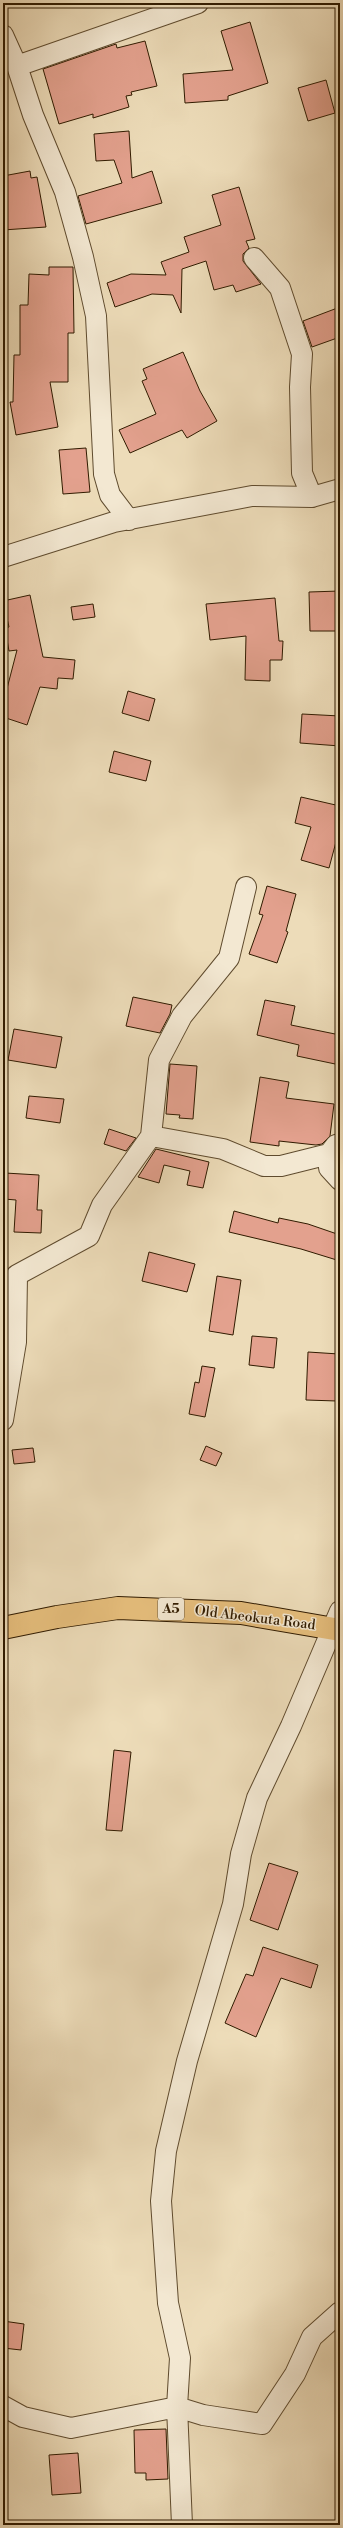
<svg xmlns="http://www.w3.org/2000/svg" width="343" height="2528" font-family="'Libre Bodoni',serif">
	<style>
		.building { fill: #e3a18e; stroke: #301b00 }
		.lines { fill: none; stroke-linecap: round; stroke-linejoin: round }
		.street-casing { stroke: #5f4b2e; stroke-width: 22 }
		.highway-casing { stroke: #301b00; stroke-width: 24 }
		.street { stroke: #f3e8d2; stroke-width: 20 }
		.highway { stroke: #e6be7c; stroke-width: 22 }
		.labels { text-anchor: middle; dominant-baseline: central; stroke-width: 3; stroke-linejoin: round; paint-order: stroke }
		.shield { fill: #f3e8d2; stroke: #6a583f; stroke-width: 1 }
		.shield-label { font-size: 13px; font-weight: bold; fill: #301b00 }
		.street-label { font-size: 14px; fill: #301b00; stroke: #f3e8d2 }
	</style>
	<rect width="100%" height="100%" fill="#eddcb9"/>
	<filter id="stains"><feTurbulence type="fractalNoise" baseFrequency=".005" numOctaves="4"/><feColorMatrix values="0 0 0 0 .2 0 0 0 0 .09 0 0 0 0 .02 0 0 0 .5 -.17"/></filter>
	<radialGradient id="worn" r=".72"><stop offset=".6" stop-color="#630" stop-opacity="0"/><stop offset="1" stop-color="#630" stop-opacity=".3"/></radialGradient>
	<!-- building -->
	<path class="building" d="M250,22L268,83L228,96V100L185,103L183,74L233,70L221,31Z
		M145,41L157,86L131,92L132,95L126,96L129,107L93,118V114L59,124L43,69L116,44L117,48Z
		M326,80L335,113L308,121L298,88Z
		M129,131L132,178L152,171L162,203L86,224L78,196L122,183L114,160L96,161L94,134Z
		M30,171L31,178L37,177L46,227L3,230V176Z
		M239,187L255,239L246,241L249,248L243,254V261L261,284L236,292L233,285L214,290L206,261L182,269L181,313L173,295L152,294L115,307L107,283L131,274L166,275L161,262L189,252L184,237L221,225L212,195Z
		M49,267H73L74,333H68V382H50L58,427L16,435L10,402H13L14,355H20V305H28L29,274L49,275Z
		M340,307V337L312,347L303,321Z
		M183,352L200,391L217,421L187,438L182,430L130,453L119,430L156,414L142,381L147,379L143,369Z
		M86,448L90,492L63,494L59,450Z
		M340,591V631H310L309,592Z
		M30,595L43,657L75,660L73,679L58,678L57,689L40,687L27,725L3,717V704L17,650L9,651L5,628L9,627L3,601Z
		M275,598L279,641H283L282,660H270V681L245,680L246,636L210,640L206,604Z
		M93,604L95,617L73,620L71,607Z
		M128,691L155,699L149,721L122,713Z
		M302,714L340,716V746L300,743Z
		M114,751L151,761L146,781L109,772Z
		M301,797L340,806V827L329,868L301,860L311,827L295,823Z
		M267,886L296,894L286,931L288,932L277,963L249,954L263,915L259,914Z
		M133,997L172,1005L170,1014L160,1033L126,1026Z
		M265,1000L295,1006L291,1025L340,1035V1065L297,1056L299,1045L257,1035Z
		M14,1029L62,1037L56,1068L8,1060Z
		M170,1064L197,1066L193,1119L179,1118L180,1115L166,1114Z
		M260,1077L289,1082L286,1098L334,1104L330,1136L322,1144L316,1145L279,1141V1146L250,1142Z
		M29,1096L64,1099L60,1123L26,1118Z
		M109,1129L136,1138L126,1151L104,1144Z
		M156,1149L209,1162L203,1188L187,1185L190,1171L164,1165L159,1183L138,1177Z
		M5,1173L39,1175L37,1210H42L41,1233L14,1232L16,1200L4,1199Z
		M234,1211L278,1223L279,1218L308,1224L340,1235V1261L301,1249L229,1232Z
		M149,1252L195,1264L187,1292L142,1281Z
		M217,1276L241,1280L233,1335L209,1331Z
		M252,1336L277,1338L274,1368L249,1365Z
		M308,1352L339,1354L337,1401L306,1400Z
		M202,1366L215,1368L205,1417L189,1414L195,1382L199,1383Z
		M206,1446L222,1453L216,1466L200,1460Z
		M33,1448L35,1462L14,1464L12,1450Z
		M114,1750L131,1752L122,1831L106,1830Z
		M269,1863L298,1872L278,1930L250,1920Z
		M263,1947L318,1965L311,1988L281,1978L256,2037L225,2023L246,1974L253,1976Z
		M3,2321L24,2324L21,2350L3,2348Z
		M166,2429L168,2479L146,2480V2473H135L134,2430Z
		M78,2453L81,2493L52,2495L49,2455Z"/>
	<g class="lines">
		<!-- street casing -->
		<g class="street-casing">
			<path id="street" d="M3,35L17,66L33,115L65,192L83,257L96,316L104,474L110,495L129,520
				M17,66L198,3
				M254,258L280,288L302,354L300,387L302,473L312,497
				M3,557L114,522L252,496L312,497L340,489
				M246,887L229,958L182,1016L159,1060L151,1136L223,1149L264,1166H281L329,1154L336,1145L340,1144
				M329,1154V1168L340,1180
				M3,1420L16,1342L17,1275L89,1236L102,1205L151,1136
				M3,2406L23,2417L71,2428L177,2407L203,2415L262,2424L295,2374L312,2337L340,2312
				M182,2525L177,2407L180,2358L168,2303L161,2201L166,2151L187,2061L233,1904L241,1854L257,1798L291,1726L340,1611"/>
		</g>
		<!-- highway casing -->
		<g class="highway-casing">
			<path id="highway" d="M3,1628L57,1617L118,1608L241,1613L340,1630"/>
		</g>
		<!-- street -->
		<use href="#street" class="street"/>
		<!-- highway -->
		<use href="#highway" class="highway"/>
	</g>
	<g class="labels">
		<!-- shield labels -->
		<rect class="shield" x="158" y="1598" width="26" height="22" rx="3"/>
		<g class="shield-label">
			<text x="171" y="1609">A5</text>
		</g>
		<!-- street labels -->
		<g class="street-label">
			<text transform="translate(255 1618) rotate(7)">Old Abeokuta Road</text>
		</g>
	</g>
	<!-- margin -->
	<rect width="343" height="2528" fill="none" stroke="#eddcb9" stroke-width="16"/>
	<rect x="4" y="4" width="335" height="2520" fill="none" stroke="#301b00" stroke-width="2"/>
	<rect x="8" y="8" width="327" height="2512" fill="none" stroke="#301b00"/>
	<rect width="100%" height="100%" filter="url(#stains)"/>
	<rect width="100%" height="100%" fill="url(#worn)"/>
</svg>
